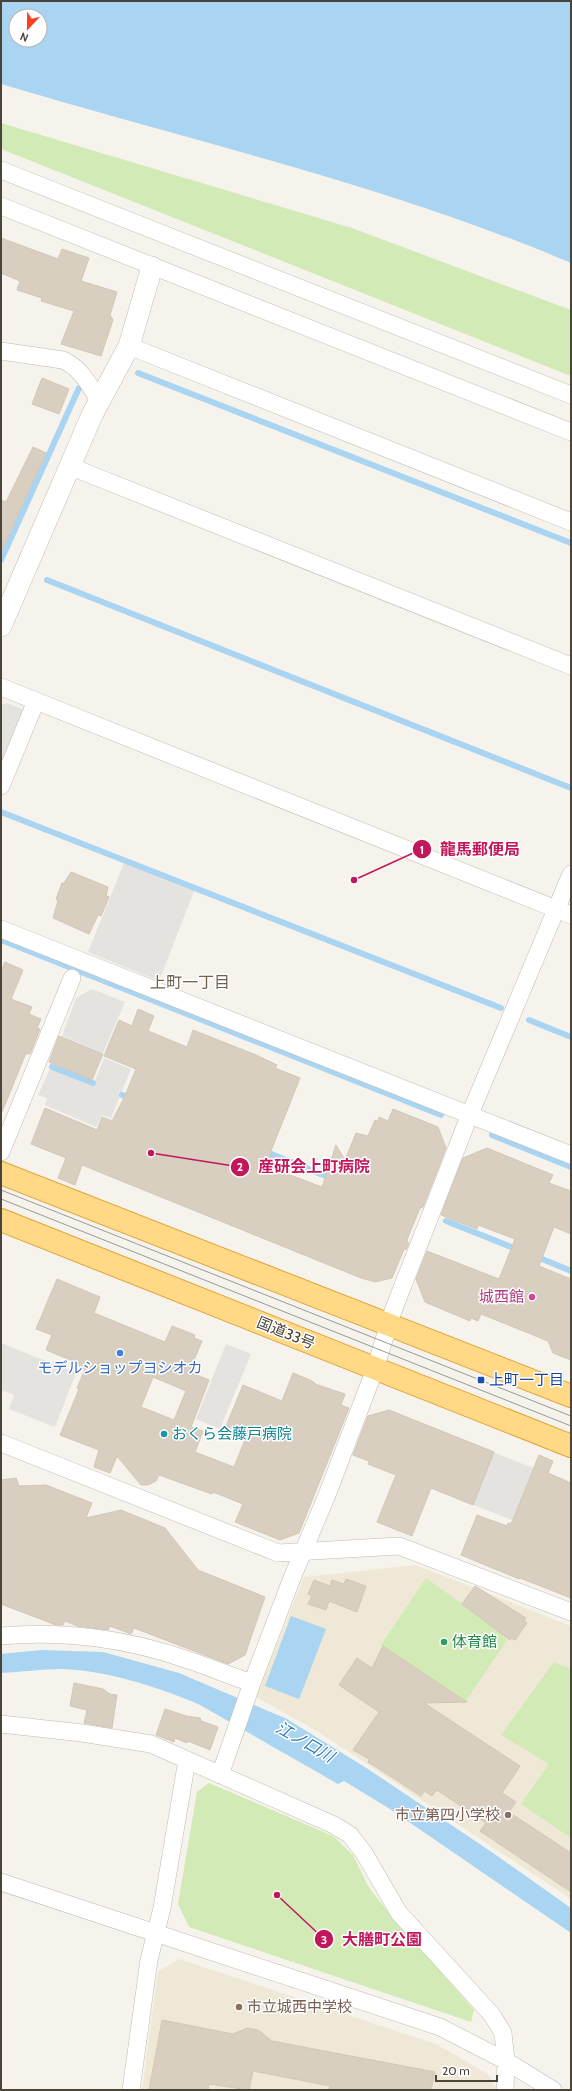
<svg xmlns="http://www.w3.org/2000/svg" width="572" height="2091" font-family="Cabin,'Noto Sans JP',sans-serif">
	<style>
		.education { fill: #efe8d6 }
		.green { fill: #d2eab5 }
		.parking { fill: #e5e3e0 }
		.water { fill: #a9d4f2; fill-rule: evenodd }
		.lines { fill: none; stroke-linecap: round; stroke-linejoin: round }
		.stream { stroke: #a9d4f2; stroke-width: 6 }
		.building { fill: #d8cfc1; stroke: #d3c7b4; fill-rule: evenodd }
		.minor-casing { stroke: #c2bbae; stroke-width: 18 }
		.tertiary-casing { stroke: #c2bbae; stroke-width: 22 }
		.trunk-casing { stroke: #e0a43c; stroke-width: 24 }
		.minor { stroke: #fff; stroke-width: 17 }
		.tertiary { stroke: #fff; stroke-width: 21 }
		.trunk { stroke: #ffd985; stroke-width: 22 }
		.tram { stroke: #9a9a9a; stroke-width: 1 }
		.hotel-dot { fill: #d1479c; stroke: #fff; stroke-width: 1.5 }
		.shop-dot { fill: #3f7fe0; stroke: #fff; stroke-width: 1.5 }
		.transit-dot { fill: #1a4fb4; stroke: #fff; stroke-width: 1.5 }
		.culture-dot { fill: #0f9aa8; stroke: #fff; stroke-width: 1.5 }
		.leisure-dot { fill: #2e9e5b; stroke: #fff; stroke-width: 1.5 }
		.education-dot { fill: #8d6e63; stroke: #fff; stroke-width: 1.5 }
		.labels { text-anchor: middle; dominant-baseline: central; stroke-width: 3; stroke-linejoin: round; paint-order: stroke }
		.hotel-label { font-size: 15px; fill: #b23c85; stroke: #fff; text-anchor: end }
		.street-label { font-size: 15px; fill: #4b4439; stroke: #fff }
		.shop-label { font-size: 15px; fill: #366cbe; stroke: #fff }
		.transit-label { font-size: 15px; fill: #164399; stroke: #fff; text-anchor: start }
		.culture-label { font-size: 15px; fill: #0d838f; stroke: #fff; text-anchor: start }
		.leisure-label { font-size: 15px; fill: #27864d; stroke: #fff; text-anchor: start }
		.education-label { font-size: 15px; fill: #785e54; stroke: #fff; text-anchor: end }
		.neighbourhood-label { font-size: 16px; fill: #6e6250; stroke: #fff }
		.water-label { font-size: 16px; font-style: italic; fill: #2e7ab2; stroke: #fff }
		.leader { fill: none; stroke: #c2185b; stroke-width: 1.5 }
		.callout-dot { fill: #c2185b; stroke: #fff; stroke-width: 1.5 }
		.mark-label { font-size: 12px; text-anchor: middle; font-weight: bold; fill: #fff }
		.callout-label { font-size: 16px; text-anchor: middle; font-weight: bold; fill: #c2185b; stroke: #fff; stroke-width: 3; stroke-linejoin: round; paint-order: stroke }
	</style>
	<rect width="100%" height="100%" fill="#f6f3ec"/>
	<!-- education -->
	<path class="education" d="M416,1565L571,1626V1899L317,1731L256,1697L304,1577Z
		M179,1959L436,2044L488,2074L497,2090H142L158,1971Z"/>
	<!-- green -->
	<path class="green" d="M1,123L352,228L571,310V376L1,149Z
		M426,1578L497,1629L507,1640L464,1704L452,1696L453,1692L381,1645Z
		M554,1662L571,1669V1838L521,1804L549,1764L501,1735Z
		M209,1783L333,1836L353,1855L368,1886L384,1907L474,2010L471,2022L189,1927L178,1904L197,1792Z"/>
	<!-- parking -->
	<path class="parking" d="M7,703L27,711L7,762L1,759V705Z
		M124,863L194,891L159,981L88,952Z
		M92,989L125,1002L103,1053L62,1036L76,998Z
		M104,1058L131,1069L111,1118L102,1115L96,1127L45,1105L47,1098L38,1095L50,1069L93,1086Z
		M1,1343L76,1373L55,1427L9,1409L14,1395L1,1390Z
		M226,1344L251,1354L220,1429L196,1419Z
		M480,1447L533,1468L512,1520L459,1499Z"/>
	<!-- water -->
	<path class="water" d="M1,1H571V263C388,185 191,141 1,84ZM16,16H40V40H16Z
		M291,1616L326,1629L299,1699L265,1686Z
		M41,1650L103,1652L179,1673L287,1719L368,1769L493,1853L571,1908V1933L390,1809L344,1781L338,1784L200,1705C162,1688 104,1670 63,1669C42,1669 21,1672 1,1673V1654Z"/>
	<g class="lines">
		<!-- stream -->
		<path class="stream" d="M138,373L571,543
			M1,560L79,388
			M47,580L571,788
			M1,812L501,1008
			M1,940L441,1115
			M529,1020L571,1037
			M52,1067L93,1083
			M122,1095L133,1099
			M492,1135L571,1167
			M264,1151L333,1179
			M446,1221L519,1250
			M535,1256L571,1271"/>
	</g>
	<!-- building -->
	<path class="building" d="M1,238L58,259L62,249L89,258L81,281L117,292L110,315L113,320L101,356L61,344L74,311L41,301L42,298L17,290L20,281L1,273Z
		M42,378L69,389L59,414L32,404Z
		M33,447L46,453L1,552V500L6,502Z
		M71,872L108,887L106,896L109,897L101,916L98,915L89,934L53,918L58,900L56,899L62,883H64Z
		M5,962L23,970L11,999L32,1007L29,1014L41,1019L37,1028L40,1029L30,1054L26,1053L2,1112L1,972Z
		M138,1009L154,1016L148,1031L187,1047L193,1030L256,1055L277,1065L275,1068L300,1078L269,1156L285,1163L282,1172L322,1187L336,1145L345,1160L356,1133L368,1136L375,1120L378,1121L379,1117L388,1121L393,1109L438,1127L446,1148L423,1207L420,1208L408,1237L407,1242L409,1243L406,1250L405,1247L392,1278L375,1282L361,1278L82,1165L75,1185L58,1178L66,1158L31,1144L45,1108L97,1130L102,1117L112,1121L124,1098L136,1069L104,1056L119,1020L132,1026Z
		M59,1036L103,1054L92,1080L49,1062Z
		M487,1148L553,1175L549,1183L571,1191V1234L554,1227L539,1266L571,1279V1360L553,1353L548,1341L481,1314L478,1321L471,1318L470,1321L425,1302L416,1279L427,1251L499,1279L515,1239L478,1225L477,1229L441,1215L463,1158Z
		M57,1279L100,1297L94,1313L165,1342L172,1326L195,1335L194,1338L202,1341L189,1372L209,1380L191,1427L203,1431L195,1452L234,1467L247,1435L226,1426L243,1385L282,1401L293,1373L310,1380L315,1383V1384L345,1394L341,1405L349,1408L299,1533L280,1540L235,1522L243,1504L213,1492L212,1494L159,1475L156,1481L148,1485H141L117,1456L110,1473L94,1467L99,1450L60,1435L79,1389L77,1388L85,1369L79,1366L80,1364L46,1350L52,1335L36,1329ZM153,1377L186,1391L174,1420L141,1407Z
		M389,1410L494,1452L473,1505L431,1488L412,1536L377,1522L396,1475L368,1464L369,1461L353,1455L368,1416Z
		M539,1455L553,1461L548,1473L571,1483V1598L520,1578L519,1579L461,1555L477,1515L507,1526L508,1523L511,1524Z
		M16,1478L19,1486L46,1485L92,1503L86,1518L121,1510L165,1528L198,1570L265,1597L245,1655L228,1664L134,1628L131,1634L110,1626L108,1630L77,1626L65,1621L63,1625H56L1,1604V1480Z
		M346,1579L366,1586L357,1612L329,1601L326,1610L308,1604L312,1596L308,1594L314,1580L330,1586L332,1580L344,1584Z
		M475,1586L526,1618L524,1621L527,1623L515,1640L511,1638L510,1640L462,1604Z
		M383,1646L467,1702L424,1703L520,1766L502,1793L516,1802L509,1812L571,1853V1892L480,1831L486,1823L437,1790L432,1796L424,1791L421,1796L368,1762L369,1759L353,1750L379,1712L339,1685L357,1658L372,1668Z
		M74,1683L103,1689L110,1694L117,1695L112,1728L84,1723L87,1710L70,1706Z
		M165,1709L186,1716L200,1718L201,1721L218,1727L210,1750L188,1741L187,1743L175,1738L174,1742L156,1735Z
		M162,2020L233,2034L247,2028L258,2030L272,2041L435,2072L431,2090H329L330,2086L253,2071L249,2090L209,2084L208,2090H149Z"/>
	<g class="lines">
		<!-- minor casing -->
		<g class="minor-casing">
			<path id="minor" d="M1,170L571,395
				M1,206L571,432
				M129,346L571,522
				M1,351L63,360C81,368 90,386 100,402
				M69,466L571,666
				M1,687L571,915
				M1,786L36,701
				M1,929L571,1155
				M1,1152L72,978
				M1,1443L278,1553L399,1546L571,1612
				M1,1636C63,1630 129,1639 188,1660C210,1667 230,1676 252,1683
				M1,1724L82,1733L151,1744L334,1825L350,1835L364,1853L399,1913L492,2015L503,2033L506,2061L505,2090
				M220,1775L252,1683L292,1578L327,1495L375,1369L393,1311L470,1114L571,874
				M1,1882L440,2027L506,2061L553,2090
				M131,2090L149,1960L162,1908L187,1760"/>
		</g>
		<!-- tertiary casing -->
		<g class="tertiary-casing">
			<path id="tertiary" d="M1,626L92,415L129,346L152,267"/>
		</g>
		<!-- trunk casing -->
		<g class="trunk-casing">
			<path id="trunk" d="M1,1173L571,1396
				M1,1220L571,1446"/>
		</g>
		<!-- minor -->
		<use href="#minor" class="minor"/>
		<!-- tertiary -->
		<use href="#tertiary" class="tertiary"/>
		<!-- trunk -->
		<use href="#trunk" class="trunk"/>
		<!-- tram -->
		<path class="tram" d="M1,1190L571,1416
			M1,1199L571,1426"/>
	</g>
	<!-- markers -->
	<circle class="hotel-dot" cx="532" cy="1297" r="4"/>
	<circle class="shop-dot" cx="120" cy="1353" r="4"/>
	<rect class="transit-dot" x="477" y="1376" width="8" height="8" rx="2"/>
	<circle class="culture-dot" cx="164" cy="1434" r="4"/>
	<circle class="leisure-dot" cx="444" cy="1642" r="4"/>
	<g class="education-dot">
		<circle cx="508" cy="1815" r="4"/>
		<circle cx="239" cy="2007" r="4"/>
	</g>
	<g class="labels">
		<!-- hotel labels -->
		<g class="hotel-label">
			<text x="524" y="1297">城西館</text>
		</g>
		<!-- street labels -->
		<g class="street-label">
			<text transform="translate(286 1333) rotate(22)">国道33号</text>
		</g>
		<!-- shop labels -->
		<g class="shop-label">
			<text x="120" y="1368">モデルショップヨシオカ</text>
		</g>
		<!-- transit labels -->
		<g class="transit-label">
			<text x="489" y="1380">上町一丁目</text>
		</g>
		<!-- culture labels -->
		<g class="culture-label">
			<text x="172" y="1434">おくら会藤戸病院</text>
		</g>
		<!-- leisure labels -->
		<g class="leisure-label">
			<text x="452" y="1642">体育館</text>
		</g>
		<!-- education labels -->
		<g class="education-label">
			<text x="500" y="1815">市立第四小学校</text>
			<text x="247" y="2007" text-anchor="start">市立城西中学校</text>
		</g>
		<!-- neighbourhood labels -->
		<g class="neighbourhood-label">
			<text x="190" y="982">上町一丁目</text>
		</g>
		<!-- water labels -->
		<g class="water-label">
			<text transform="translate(305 1742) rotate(30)">江ノ口川</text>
		</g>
	</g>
	<!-- callouts -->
	<path class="leader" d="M354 880L422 849M151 1153L240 1167M277 1895L324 1939"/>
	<g class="callout-dot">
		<circle cx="354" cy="880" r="4"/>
		<circle cx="151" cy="1153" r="4"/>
		<circle cx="277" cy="1895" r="4"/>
		<circle cx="422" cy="849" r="10"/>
		<circle cx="240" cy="1167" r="10"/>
		<circle cx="324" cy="1939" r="10"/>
	</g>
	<g class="mark-label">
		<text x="422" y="854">1</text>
		<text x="240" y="1171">2</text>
		<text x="324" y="1944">3</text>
	</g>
	<g class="callout-label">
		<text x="480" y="855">龍馬郵便局</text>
		<text x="314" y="1172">産研会上町病院</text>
		<text x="382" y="1945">大膳町公園</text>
	</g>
	<!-- border -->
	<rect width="572" height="2091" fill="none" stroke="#4b4439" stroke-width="4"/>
	<!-- north arrow -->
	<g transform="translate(28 28) rotate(202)"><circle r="19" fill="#ffffff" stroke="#b7b4b0"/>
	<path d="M0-3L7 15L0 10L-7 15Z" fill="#fc3f1d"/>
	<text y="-6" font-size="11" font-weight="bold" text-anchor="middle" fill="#4b4439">N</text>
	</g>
	<!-- scale -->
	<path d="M436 2075v6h61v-6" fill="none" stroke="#4b4439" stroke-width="2"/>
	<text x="442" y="2075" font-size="12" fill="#4b4439" stroke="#ffffff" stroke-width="3" paint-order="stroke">20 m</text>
</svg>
